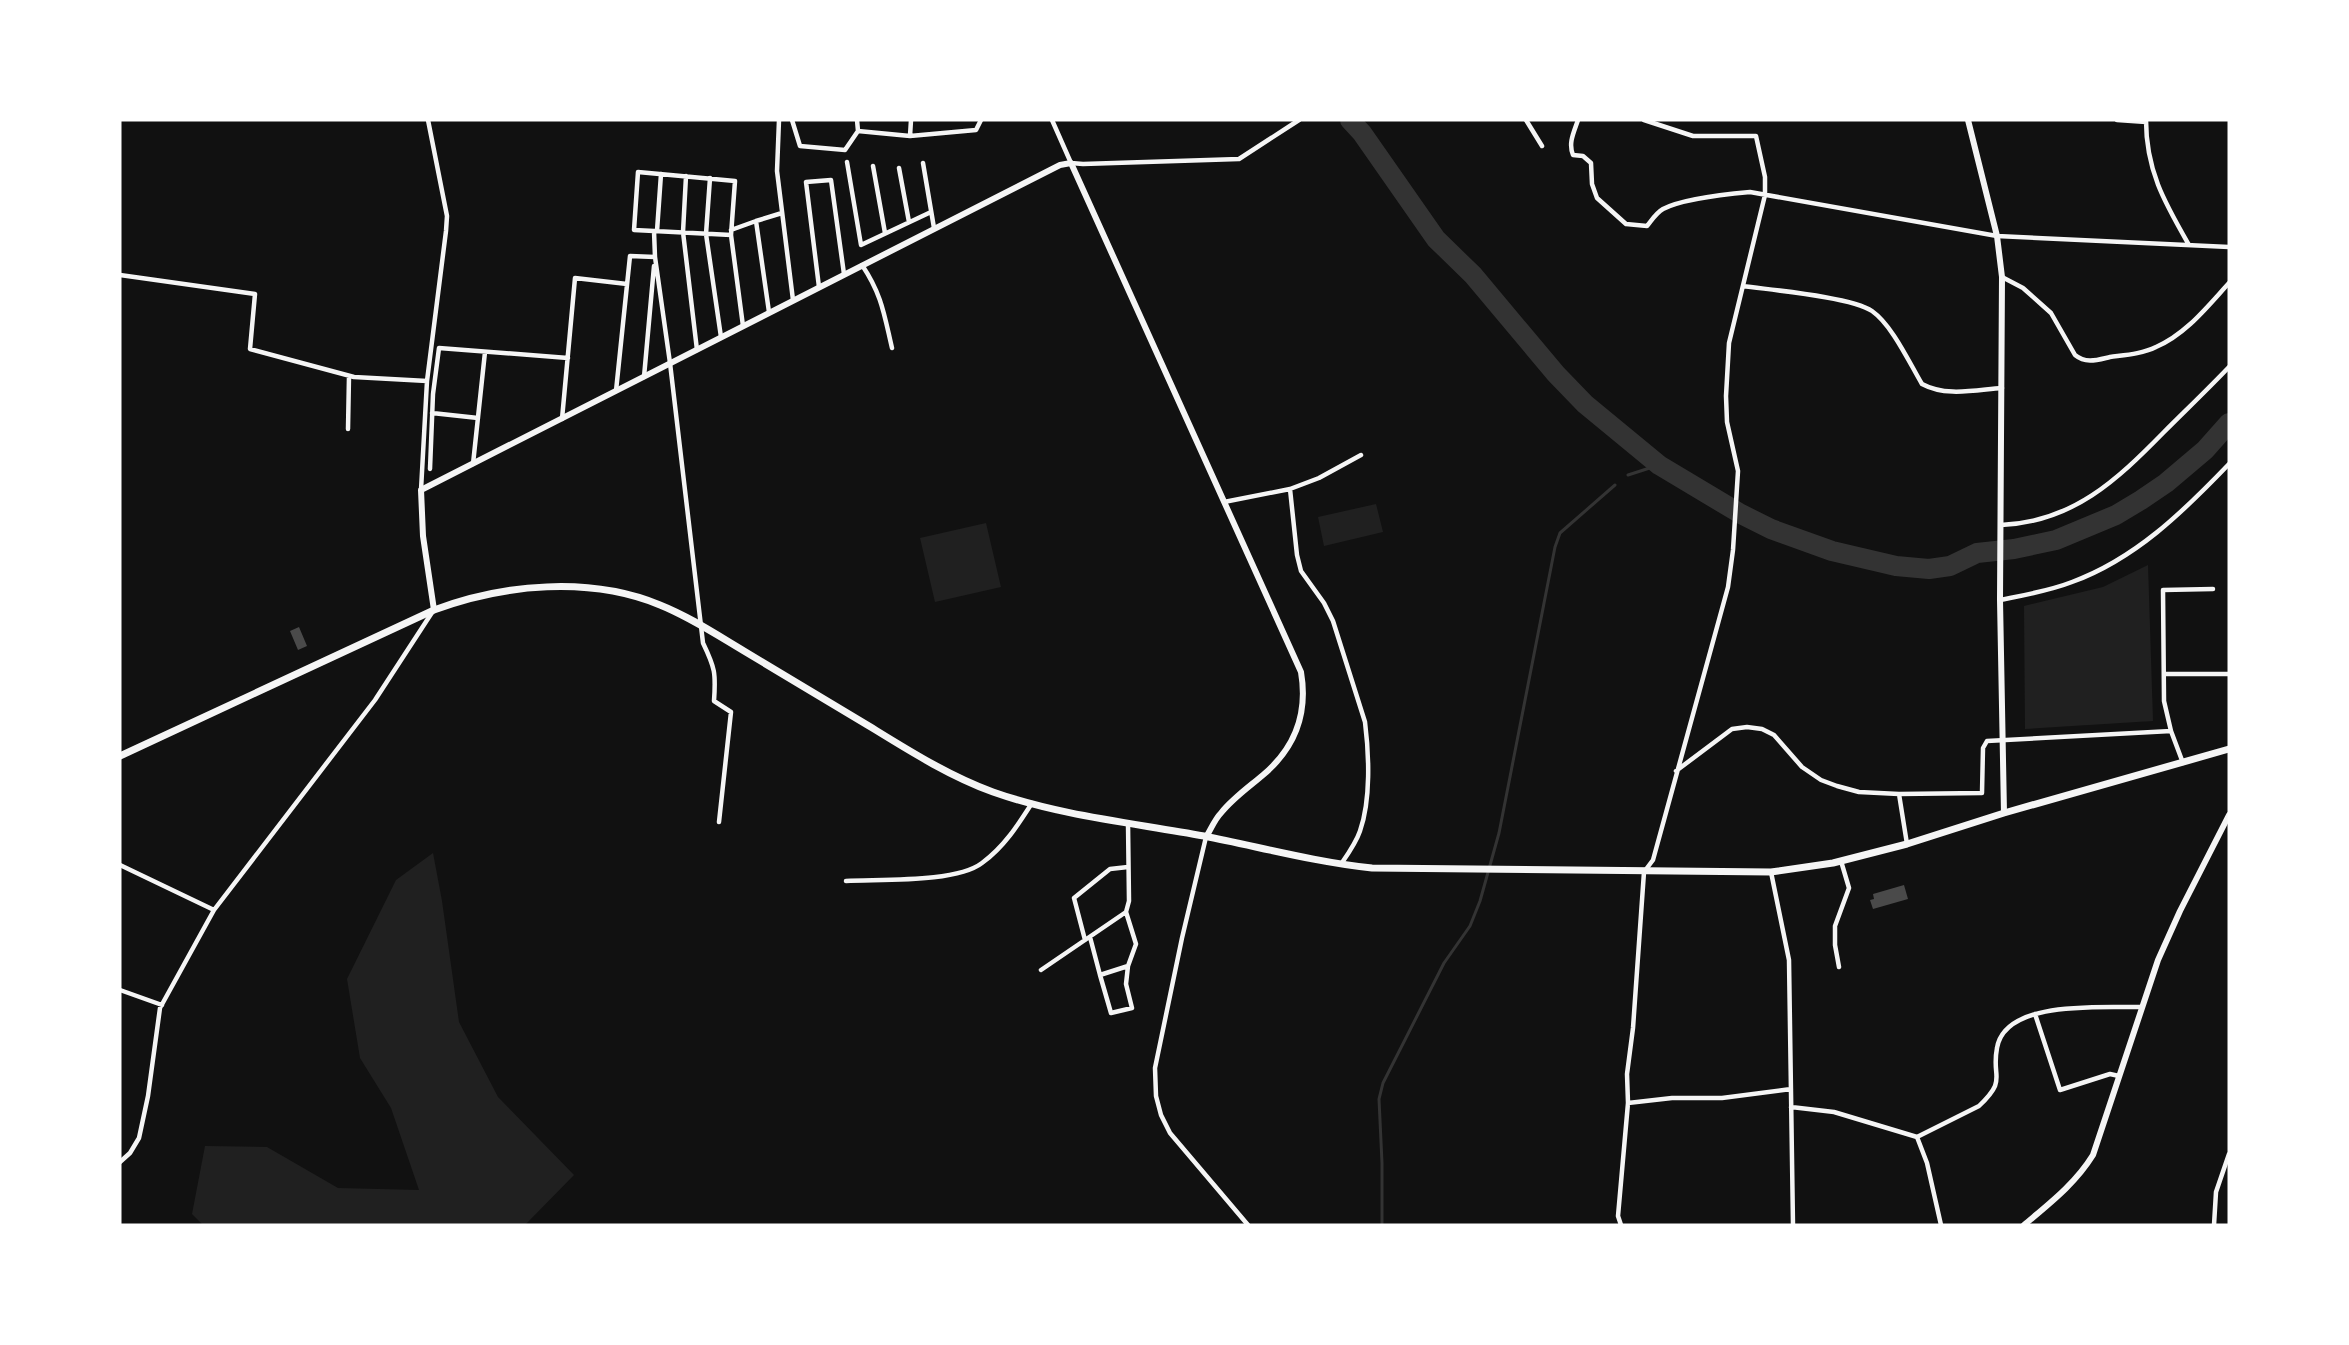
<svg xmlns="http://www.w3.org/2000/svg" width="2349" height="1345" font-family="'Sofia Sans Condensed',sans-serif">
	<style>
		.green { fill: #202020 }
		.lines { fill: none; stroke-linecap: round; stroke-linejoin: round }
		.stream { stroke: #333; stroke-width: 3 }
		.river { stroke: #333; stroke-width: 20 }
		.building { fill: #4a4a4a }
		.minor { stroke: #f5f5f5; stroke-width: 4.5 }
		.tertiary { stroke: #f5f5f5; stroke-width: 6 }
		.secondary { stroke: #f5f5f5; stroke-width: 7 }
	</style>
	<rect width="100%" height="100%" fill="#111"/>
	<!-- green -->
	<path class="green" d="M1376,504L1383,532L1324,546L1318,517Z
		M986,523L1001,587L935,602L920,538Z
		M2148,565L2153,721L2025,729L2024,606L2103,587Z
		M433,853L442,901L459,1022L498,1097L574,1175L525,1225H203L192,1214L205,1146L267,1147L338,1188L419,1190L391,1108L360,1058L347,979L396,880Z"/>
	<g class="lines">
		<!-- stream -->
		<path class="stream" d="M1628,475L1659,465
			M1382,1225V1163L1379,1099L1383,1083L1444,963L1470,926L1480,901L1499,833L1555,547L1560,533L1615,485"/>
		<!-- river -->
		<path class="river" d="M1350,120L1362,133L1436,239L1473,275L1556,374L1585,404L1659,465L1741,514L1771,529L1832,551L1896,566L1929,569L1950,566L1977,553L2014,549L2056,540L2116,515L2141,500L2166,483L2205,450L2229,423"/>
	</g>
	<!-- building -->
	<path class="building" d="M299,627L307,646L298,650L290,631Z
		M1904,885L1908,899L1873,909L1870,900L1874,899L1873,894Z"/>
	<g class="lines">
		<!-- minor -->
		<path class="minor" d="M779,120L777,171L793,300
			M792,120L800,146L845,150L858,131L857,120
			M1052,120L1071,163L1083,164L1239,159L1299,120
			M1526,120L1542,146
			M1578,120C1574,132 1568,143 1573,155L1583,156L1591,163L1592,184L1597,198L1626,224L1647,226C1652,220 1656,213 1663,209C1682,199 1728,194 1750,192L1997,236L2229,247
			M2117,120L2146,122
			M2146,120C2146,171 2165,203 2189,245
			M858,131L910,136L976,130L981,120
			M910,136L911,120
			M847,162L861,245L931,212
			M923,163L934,228
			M873,166L885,233
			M899,168L909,222
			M686,176L683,232L697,350
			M710,178L706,234L721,337
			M731,230L756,221
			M654,231L634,230L638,172L735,181L731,235
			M657,231L661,174
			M655,257L670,363L703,643C715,668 716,673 714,701L731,712L719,822
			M862,265C882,295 884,314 892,348
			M120,275L255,294L250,349L354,377L427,381
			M2002,277L2023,288L2051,313L2075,355C2086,364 2097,360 2110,357C2125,355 2142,354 2156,347C2186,334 2207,307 2229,283
			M1743,286C1771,290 1852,297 1872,311C1892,325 1909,362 1922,384C1946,397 1975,390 2002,388
			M819,287L806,182L831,180L844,274
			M769,312L756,221L782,213
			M644,377L654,266
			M616,391L630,256L655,257L654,231L731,235L743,326
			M432,413L478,418
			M562,419L575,278L627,284
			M348,429L349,376
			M473,464L485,352
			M430,469L433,394L439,348L568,358
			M1290,489L1319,478L1361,455
			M421,490L427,381L446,231L447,216L428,120
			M1224,502L1290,489L1297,555L1301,571L1324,603L1333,621L1365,722C1369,754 1371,800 1360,831C1356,843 1348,854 1341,864
			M2001,525C2073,522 2117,480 2164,432C2186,410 2208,389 2229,367
			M2000,600C2025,595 2049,591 2072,582C2135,559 2183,512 2229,464
			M2164,674H2229
			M2171,731L2164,701L2163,590L2213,589
			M1676,771L1732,729L1747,727L1762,729L1774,735L1802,767L1821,780L1837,786L1859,792L1899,794L1982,793L1983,748L1987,741L2171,731L2183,763
			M1899,794L1907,844
			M1128,823L1129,901L1126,912L1136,944L1128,966L1100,975L1111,1013L1132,1008L1126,984L1128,966
			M1206,837L1182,938L1155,1068L1156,1096L1161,1115L1170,1133L1248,1225
			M120,865L214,910
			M1771,872L1789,960L1793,1225
			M846,881C880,879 956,883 982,863C1004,847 1018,825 1032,803
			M1090,937L1100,975
			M1085,940L1074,898L1110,869L1128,867
			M1839,967L1835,945V926L1849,888L1841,861
			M1041,970L1126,912
			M120,990L162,1005
			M2035,1014L2060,1090L2110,1074L2119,1076
			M1628,1103L1672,1098H1722L1791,1089
			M1791,1107L1834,1112L1917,1137L1927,1163L1941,1225
			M1917,1137L1979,1106C2008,1078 1991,1079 1997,1048C2005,999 2104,1008 2141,1007
			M120,1162L130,1153L139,1138L148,1096L160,1008L214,910L375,700L433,611
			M1621,1225L1618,1216L1628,1103L1627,1074L1633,1028L1644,872L1653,860L1728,587L1733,550L1738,471L1727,422L1726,396L1729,343L1765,195V177L1756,136H1693L1644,120
			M2214,1225L2216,1192L2229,1154"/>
		<!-- tertiary -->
		<path class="tertiary" d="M1968,120L1997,236L2002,277L2000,600L2004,813
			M434,610L423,536L421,490L1060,165L1071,163L1301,672C1308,713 1295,748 1263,775C1249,787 1233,798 1221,813C1215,819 1211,829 1206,837
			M2024,1225C2050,1203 2075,1184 2093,1155L2158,960L2180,911L2229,815"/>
		<!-- secondary -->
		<path class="secondary" d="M120,756L434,610C504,584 590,576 660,605C690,617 717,635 744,651C785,676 827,701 869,726C908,750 949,776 993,792C1061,816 1134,823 1204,836C1260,847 1315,862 1372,868L1771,872L1833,863L1907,844L2004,813L2229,749"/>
	</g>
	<!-- border -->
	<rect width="2349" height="1345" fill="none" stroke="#ffffff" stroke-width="243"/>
</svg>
